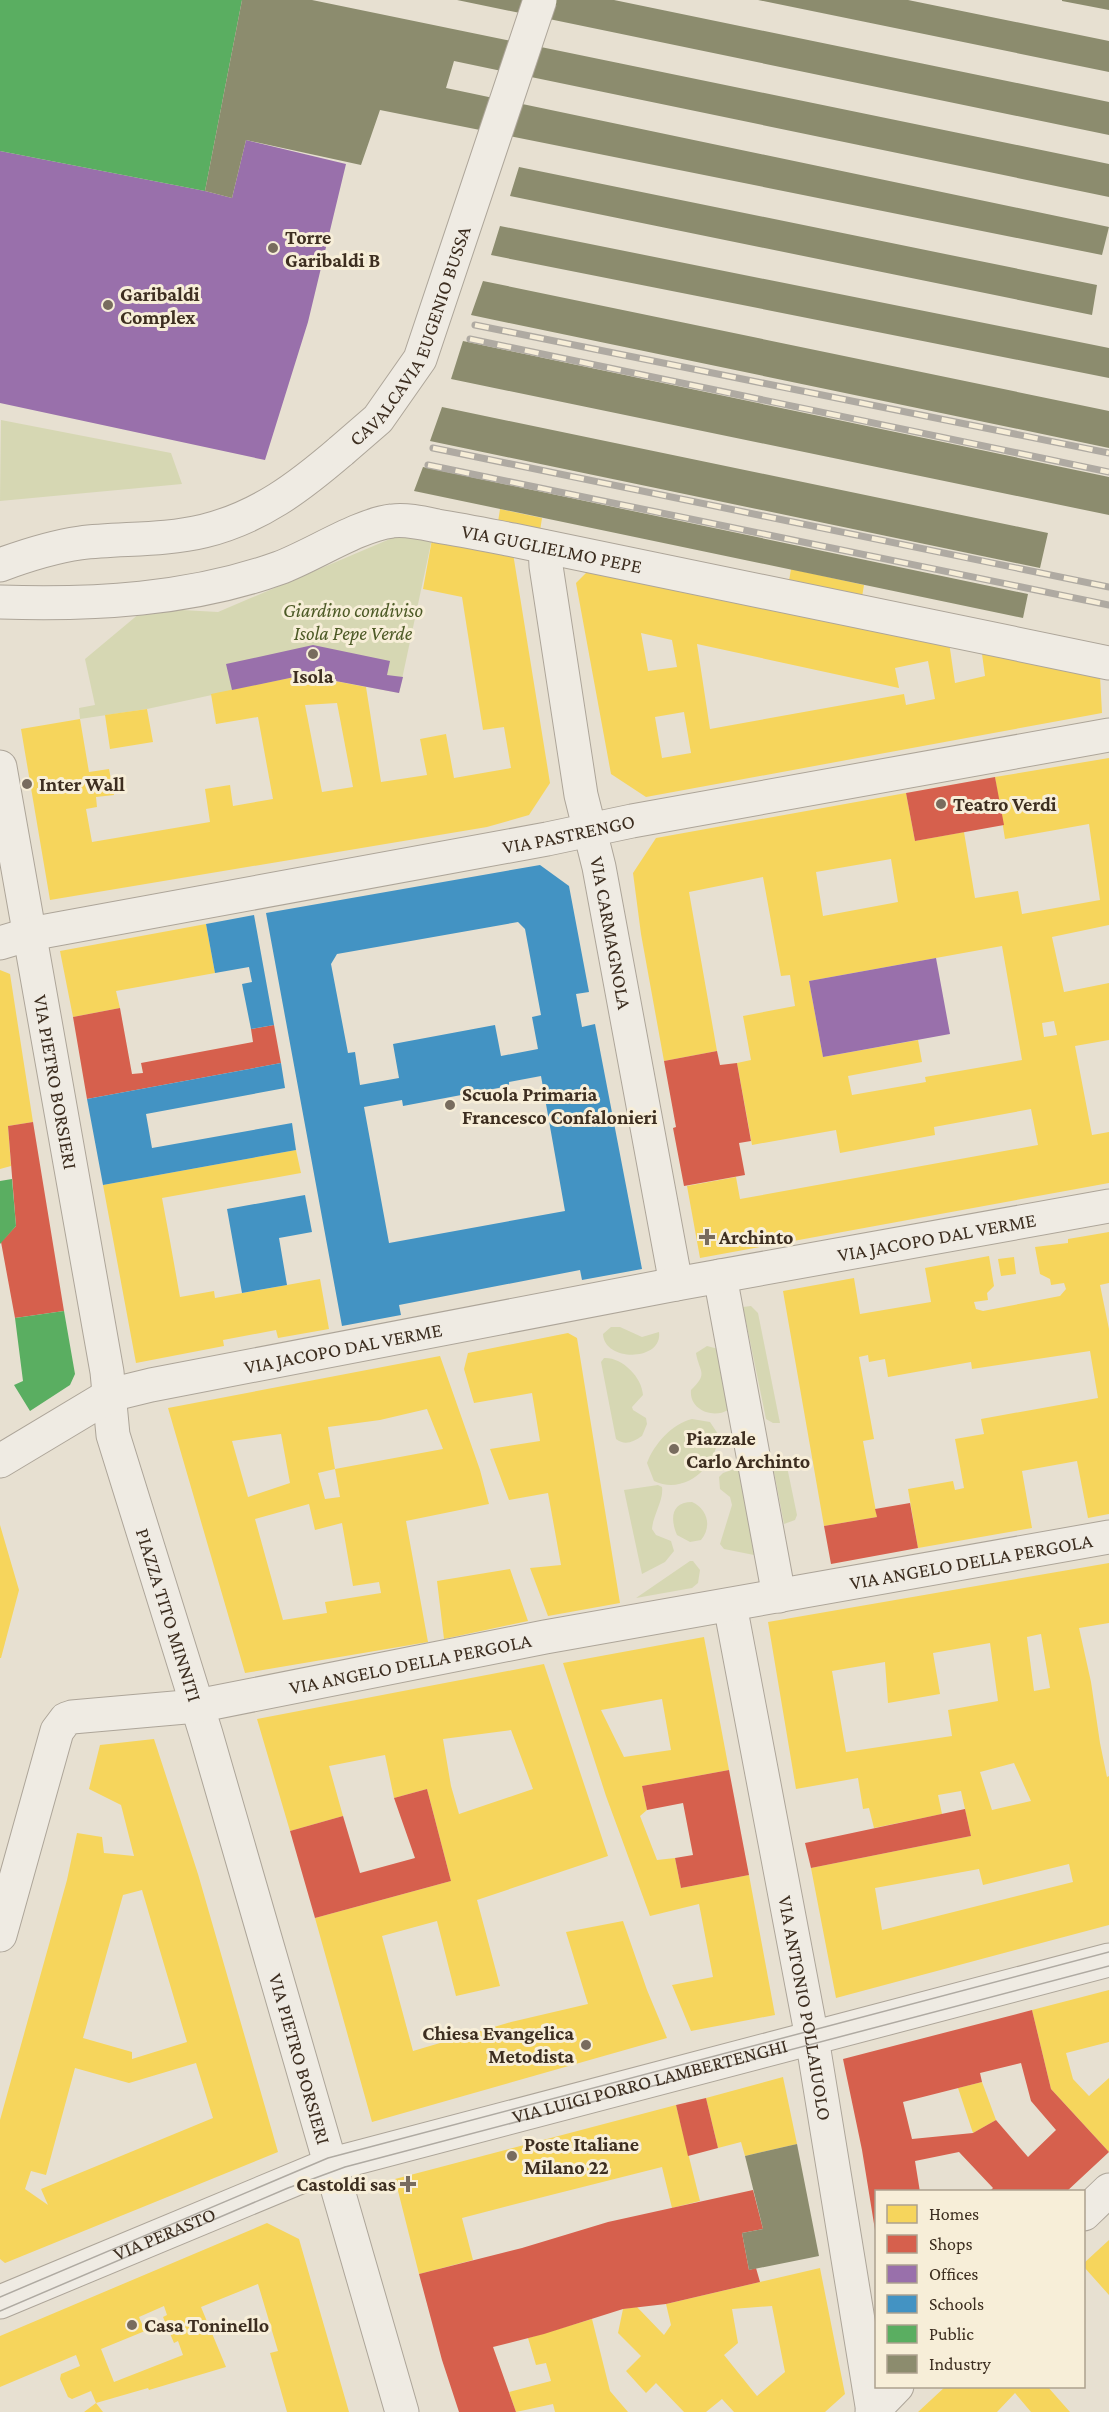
<svg xmlns="http://www.w3.org/2000/svg" width="1109" height="2412" font-family="'Crimson Pro',serif">
	<style>
		.green { fill: #d6d7b3 }
		.homes { fill: #f6d55c; fill-rule: evenodd }
		.shops { fill: #d6604d; fill-rule: evenodd }
		.offices { fill: #9970ab }
		.schools { fill: #4393c3; fill-rule: evenodd }
		.public { fill: #5aae61 }
		.industry { fill: #8c8c6e }
		.lines { fill: none; stroke-linecap: round; stroke-linejoin: round }
		.minor-casing { stroke: #ada599; stroke-width: 35 }
		.minor { stroke: #efebe3; stroke-width: 33 }
		.tram { stroke: #afaaa2; stroke-width: 1.5 }
		.rail-casing { stroke: #afaaa2; stroke-width: 7 }
		.rail { stroke: #f7eed8; stroke-width: 4.5; stroke-dasharray: 14; stroke-linecap: butt }
		.minor-bridge-casing { stroke: #ada599; stroke-width: 35; stroke-linecap: butt }
		.minor-bridge { stroke: #efebe3; stroke-width: 33 }
		.poi-dot { fill: #786c5e; stroke: #f7eed8; stroke-width: 2 }
		.labels { text-anchor: middle; dominant-baseline: central; stroke-width: 6; stroke-linejoin: round; paint-order: stroke }
		.poi-label { font-size: 20px; font-weight: bold; fill: #3d2e20; stroke: #f7eed8; text-anchor: start }
		.street-label { font-size: 20px; fill: #3d2e20; stroke: #f7eed8 }
		.park-label { font-size: 20px; font-style: italic; fill: #4d5a26; stroke: #f7eed8 }
	</style>
	<rect width="100%" height="100%" fill="#e7e0d1"/>
	<!-- green -->
	<path class="green" d="M1,420L171,453L182,484L0,501Z
		M411,530L433,534L399,693L304,675L147,709L80,719L79,708L95,705L85,659L146,608L218,612Z
		M751,1306L758,1313L780,1423H773L766,1419L743,1307Z
		M611,1327H620L642,1337L659,1332C663,1362 604,1362 603,1334Z
		M707,1346L722,1350L728,1410C713,1419 689,1410 691,1390C709,1373 699,1372 696,1353Z
		M604,1358C622,1357 642,1377 643,1395L632,1407L633,1410L646,1418L647,1424L642,1436C633,1442 625,1446 616,1439L601,1362Z
		M692,1419L710,1422L718,1434C718,1466 685,1496 654,1481L647,1463C654,1444 672,1424 692,1419Z
		M785,1457L797,1515L795,1520L784,1524L773,1467L776,1461Z
		M740,1467L759,1556L724,1549L720,1544L732,1505L730,1497L720,1489L719,1477L723,1473Z
		M658,1485L662,1487C664,1500 653,1515 652,1529L656,1535L671,1541L674,1551L665,1562L642,1574L624,1490Z
		M692,1502C708,1509 712,1527 701,1540L690,1542L677,1535C670,1519 671,1502 692,1502Z
		M690,1561H693L700,1570L698,1583L692,1588L636,1598Z"/>
	<!-- homes -->
	<path class="homes" d="M500,509L542,518L540,531L498,522Z
		M433,534L512,547L550,783L529,815L487,827L50,900L21,729L80,719L89,772L109,769L114,795L96,797L97,807L86,809L92,842L210,822L205,789L230,785L233,806L273,799L258,717L216,724L211,694L304,675L366,687L381,782L427,775L420,739L446,734L454,778L511,768L504,727L483,730L462,597L423,589ZM337,703L353,787L322,792L305,705Z
		M593,566L949,642L955,683L985,676L982,654L1100,676L1102,713L646,797L611,774L576,583ZM641,633L672,640L677,667L648,671ZM697,644L899,688L895,668L928,661L935,699L906,705L904,694L710,729ZM684,712L691,753L662,758L655,717Z
		M791,569L864,585L862,597L789,581Z
		M147,709L153,742L110,749L105,715Z
		M1109,758V925L1052,937L1064,992L1109,983V1040L1075,1046L1092,1135L1109,1132V1183L700,1258L687,1186L736,1177L740,1199L1038,1145L1031,1109L934,1127L935,1135L840,1153L836,1130L752,1145L737,1063L751,1060L743,1016L795,1006L790,975L781,976L763,877L689,892L717,1051L664,1061L641,934L633,873L656,838L906,793L915,841L964,832L975,898L1018,891L1022,914L1100,900L1089,824L1005,839L995,777ZM891,859L898,902L823,916L816,872ZM1002,946L1022,1060L925,1077L926,1082L852,1095L848,1076L922,1062L918,1040L823,1057L809,981ZM1054,1021L1057,1035L1044,1037L1042,1023Z
		M206,924L215,973L116,991L120,1008L73,1017L60,951Z
		M0,970L10,974L33,1122L8,1126L11,1166L0,1169Z
		M296,1150L301,1173L162,1198L170,1241L180,1297L214,1291L215,1298L320,1279L329,1329L278,1338L276,1330L223,1340L224,1346L136,1363L103,1185Z
		M1109,1232V1283L1100,1285L1109,1329V1514L1088,1518L1077,1461L1022,1471L1032,1528L918,1548L908,1489L953,1481L955,1490L964,1488L955,1439L984,1434L981,1419L1098,1398L1090,1351L972,1369L971,1362L888,1377L885,1359L869,1362L868,1355L859,1357L874,1439L863,1441L877,1517L824,1526L783,1291L854,1278L860,1314L931,1302L925,1268L989,1256L994,1286L987,1293L988,1300L974,1302L976,1309L983,1311L1060,1296L1066,1289L1064,1283L1051,1285L1050,1279L1040,1274L1035,1247L1068,1243V1239Z
		M1014,1257L1016,1274L1001,1276L998,1259Z
		M568,1333L577,1338L620,1603L548,1616L530,1568L561,1565L548,1493L509,1500L490,1449L540,1441L532,1393L474,1403L464,1369L468,1353Z
		M440,1356L480,1470L489,1504L406,1521L428,1642L245,1673L168,1408ZM427,1409L443,1449L335,1469L340,1497L325,1499L318,1473L335,1469L328,1427L380,1420ZM281,1434L290,1483L248,1497L232,1441ZM309,1504L315,1530L342,1523L353,1586L379,1582L381,1593L325,1602L327,1613L283,1620L255,1519Z
		M0,1525L19,1590L1,1658H0Z
		M1109,1563V1623L1079,1628L1091,1682L1100,1743L1107,1777L1109,1776V1925L836,1998L811,1868L971,1836L961,1791L938,1795L942,1814L874,1828L869,1808L863,1809L858,1778L796,1789L768,1622ZM1041,1634L1050,1688L1034,1691L1027,1637ZM990,1643L998,1701L948,1710L952,1736L846,1752L832,1671L885,1662L888,1703L940,1694L933,1653ZM1014,1763L1031,1801L992,1810L980,1772ZM1069,1864L1073,1882L882,1930L875,1888L979,1869L983,1885Z
		M510,1569L528,1621L444,1639L437,1581Z
		M704,1637L729,1770L642,1786L647,1810L640,1816L657,1860L675,1858L681,1888L749,1875L775,2015L691,2031L672,1985L713,1977L699,1904L650,1916L606,1796L563,1663ZM662,1699L671,1750L624,1757L601,1710Z
		M544,1664L608,1856L477,1900L500,1986L456,1996L437,1921L382,1936L413,2051L511,2022L588,2004L566,1932L623,1921L647,1990L667,2038L372,2122L315,1918L451,1881L427,1789L394,1798L385,1755L329,1766L343,1816L290,1831L257,1719ZM511,1730L533,1789L459,1814L451,1786L443,1739Z
		M154,1739L198,1874L278,2152L5,2263L0,2259V2120L67,1880L77,1833L102,1837L104,1853L134,1856L121,1805L89,1789L100,1745ZM142,1890L187,2042L132,2059V2052L83,2038L123,1895ZM196,2063L213,2118L41,2189L48,2205L25,2189L31,2171L46,2175L75,2068L129,2083Z
		M1109,1990V2042L1066,2053L1073,2079L1089,2096L1109,2078V2152L1051,2089L1032,2010Z
		M783,2077L797,2144L745,2156L741,2142L718,2148L706,2098Z
		M982,2082L996,2120L973,2133L958,2088Z
		M676,2105L700,2201L672,2208L662,2167L551,2195L462,2218L473,2260L419,2274L395,2179Z
		M267,2223L299,2239L349,2412H287L270,2353L278,2351L258,2284L201,2307L226,2367L149,2390L148,2388L96,2403L103,2412H84L96,2403L91,2391L72,2399L68,2397L60,2379L61,2374L80,2366L76,2355L0,2387V2336ZM164,2306L167,2315L163,2317L174,2343L178,2341L183,2355L114,2382L101,2349L145,2331L139,2317Z
		M1109,2240V2295L1084,2267V2263Z
		M820,2268L845,2394L825,2412H734L722,2399L706,2412H684L656,2383L646,2393L626,2371L641,2356L618,2333L623,2309L637,2307L664,2335L671,2325L666,2304ZM772,2306L785,2372L757,2396L724,2355L738,2343L732,2309Z
		M592,2319L610,2391L628,2412H555L553,2404L516,2412L509,2392L551,2381L546,2363L536,2365L528,2338Z
		M946,2386H1047L1070,2412H1031L1015,2393L997,2412H918Z"/>
	<!-- shops -->
	<path class="shops" d="M995,777L1004,825L915,841L906,793Z
		M120,1008L132,1074L143,1073L141,1063L253,1042L251,1029L274,1025L281,1063L87,1099L73,1017Z
		M717,1051L720,1065L737,1063L751,1141L739,1143L745,1175L684,1186L673,1128L676,1127L664,1061Z
		M33,1122L64,1311L15,1318L1,1242L16,1226L8,1126Z
		M910,1503L918,1548L831,1564L824,1526L877,1517L875,1509Z
		M729,1770L749,1875L681,1888L675,1858L693,1855L683,1803L647,1810L642,1786Z
		M427,1789L451,1881L315,1918L290,1831L343,1816L360,1873L415,1858L394,1798Z
		M965,1809L971,1836L811,1868L805,1843Z
		M1032,2010L1051,2089L1109,2152L1066,2192H989L993,2188L959,2152L915,2161L920,2192H876L875,2230L862,2150L843,2059ZM1021,2063L1031,2101L1056,2130L1028,2157L996,2120L973,2133L912,2139L903,2102L982,2082L980,2073Z
		M706,2098L718,2148L688,2156L676,2105Z
		M753,2190L763,2229L742,2233L749,2270L756,2268L760,2282L666,2304L623,2309L544,2334L493,2347L516,2412H459L442,2360L419,2274L522,2248L608,2222Z"/>
	<!-- offices -->
	<path class="offices" d="M246,140L346,164L308,322L265,460L0,403V151L205,191L232,198Z
		M313,645L390,661L387,675L403,677L399,693L304,675L232,690L226,664Z
		M936,958L950,1034L823,1057L809,981Z"/>
	<!-- schools -->
	<path class="schools" d="M540,865L569,886L589,992L576,994L582,1027L595,1024L642,1269L582,1280L580,1270L399,1305L401,1315L342,1326L266,913ZM518,922L525,929L541,1015L532,1017L538,1049L501,1056L495,1025L393,1044L399,1078L360,1085L355,1052L348,1053L331,964L337,954ZM541,1076L565,1211L389,1243L364,1107L402,1100L403,1106L509,1086V1082Z
		M254,915L274,1025L251,1029L242,984L252,982L249,967L215,973L206,924Z
		M281,1063L285,1088L146,1114L152,1148L292,1123L296,1150L103,1185L87,1099Z
		M305,1195L312,1232L279,1238L287,1285L242,1293L227,1209Z"/>
	<!-- public -->
	<path class="public" d="M0,0H242L205,191L0,151Z
		M12,1179L16,1226L0,1244V1181Z
		M64,1311L75,1374L70,1385L30,1411L14,1385L23,1381L15,1318Z"/>
	<!-- industry -->
	<path class="industry" d="M242,0H312L1109,164V197L454,61L446,88L1109,227L1102,255L380,110L361,165L246,140L232,198L205,191Z
		M457,0H614L1109,102V135Z
		M758,0H908L1109,41V72Z
		M1062,0H1109V10L1062,1Z
		M519,167L1097,285L1092,315L510,196Z
		M500,226L1109,348V378L491,255Z
		M483,281L1109,411V448L471,315Z
		M463,341L1109,477V515L451,379Z
		M442,407L1048,533L1040,568L430,441Z
		M423,467L1028,594L1023,618L414,491Z
		M797,2144L819,2256L749,2270L742,2233L763,2229L745,2156Z"/>
	<g class="lines">
		<!-- minor casing -->
		<g class="minor-casing">
			<g id="minor">
				<path id="s1" d="M545,547L546,566L581,795L599,867L676,1284"/>
				<path d="M0,565C27,555 52,547 80,543C121,538 163,541 204,531C260,517 299,487 341,451"/>
				<path id="s2" d="M0,602C93,605 190,600 279,568C312,556 358,525 392,521C406,519 423,523 437,526C462,530 487,535 513,540L1109,663"/>
				<path id="s3" d="M0,767L107,1372L113,1435L206,1734L402,2412"/>
				<path id="s4" d="M0,943L30,934L547,839L632,821L1109,735"/>
				<path d="M720,1276L779,1596"/>
				<path id="s5" d="M0,1461L110,1395L151,1385L676,1284L1109,1206"/>
				<path id="s6" d="M730,1605L812,2038L873,2412"/>
				<path id="s7" d="M0,1935L57,1731L66,1719L72,1717L197,1706L545,1637L1109,1537"/>
				<path d="M1084,2214L1109,2190"/>
				<path id="s8" d="M0,2302L329,2165L1109,1960"/>
				<path d="M872,2412L897,2386"/>
			</g>
		</g>
		<!-- minor -->
		<use href="#minor" class="minor"/>
		<!-- tram -->
		<path class="tram" d="M0,2297L328,2158L1109,1952
			M0,2311L288,2188L345,2167L1109,1966"/>
		<!-- rail casing -->
		<g class="rail-casing">
			<path id="rail" d="M475,325L1109,453
				M470,339L1109,472
				M433,448L1109,587
				M428,465L1109,605"/>
		</g>
		<!-- rail -->
		<use href="#rail" class="rail"/>
		<!-- minor-bridge casing -->
		<g class="minor-bridge-casing">
			<g id="minor-bridge">
				<path id="s9" d="M341,451L378,419L420,359L540,0"/>
			</g>
		</g>
		<!-- minor-bridge -->
		<use href="#minor-bridge" class="minor-bridge"/>
	</g>
	<!-- markers -->
	<g class="poi-dot">
		<circle cx="273" cy="248" r="6"/>
		<circle cx="108" cy="305" r="6"/>
		<circle cx="313" cy="654" r="6"/>
		<circle cx="27" cy="784" r="6"/>
		<circle cx="941" cy="804" r="6"/>
		<circle cx="450" cy="1105" r="6"/>
		<path d="M704 1228h6v6h6v6h-6v6h-6v-6h-6v-6h6z"/>
		<circle cx="674" cy="1449" r="6"/>
		<circle cx="586" cy="2045" r="6"/>
		<circle cx="512" cy="2156" r="6"/>
		<path d="M405 2175h6v6h6v6h-6v6h-6v-6h-6v-6h6z"/>
		<circle cx="132" cy="2325" r="6"/>
	</g>
	<g class="labels">
		<!-- poi labels -->
		<g class="poi-label">
			<text x="285" y="237">Torre<tspan x="285" dy="23">Garibaldi B</tspan></text>
			<text x="120" y="294">Garibaldi<tspan x="120" dy="23">Complex</tspan></text>
			<text x="313" y="676" text-anchor="middle">Isola</text>
			<text x="39" y="784">Inter Wall</text>
			<text x="953" y="804">Teatro Verdi</text>
			<text x="462" y="1094">Scuola Primaria<tspan x="462" dy="23">Francesco Confalonieri</tspan></text>
			<text x="719" y="1237">Archinto</text>
			<text x="686" y="1438">Piazzale<tspan x="686" dy="23">Carlo Archinto</tspan></text>
			<text x="574" y="2033" text-anchor="end">Chiesa Evangelica<tspan x="574" dy="23">Metodista</tspan></text>
			<text x="524" y="2144">Poste Italiane<tspan x="524" dy="23">Milano 22</tspan></text>
			<text x="396" y="2184" text-anchor="end">Castoldi sas</text>
			<text x="144" y="2325">Casa Toninello</text>
		</g>
		<!-- street labels -->
		<g class="street-label">
			<text stroke="none"><textPath href="#s9" startOffset="138">CAVALCAVIA EUGENIO BUSSA</textPath></text>
			<text stroke="none"><textPath href="#s2" startOffset="568">VIA GUGLIELMO PEPE</textPath></text>
			<text stroke="none"><textPath href="#s4" startOffset="579">VIA PASTRENGO</textPath></text>
			<text stroke="none"><textPath href="#s1" startOffset="392">VIA CARMAGNOLA</textPath></text>
			<text stroke="none"><textPath href="#s3" startOffset="320">VIA PIETRO BORSIERI</textPath></text>
			<text stroke="none"><textPath href="#s5" startOffset="970">VIA JACOPO DAL VERME</textPath></text>
			<text stroke="none"><textPath href="#s5" startOffset="366">VIA JACOPO DAL VERME</textPath></text>
			<text stroke="none"><textPath href="#s7" startOffset="1146">VIA ANGELO DELLA PERGOLA</textPath></text>
			<text stroke="none"><textPath href="#s3" startOffset="866">PIAZZA TITO MINNITI</textPath></text>
			<text stroke="none"><textPath href="#s7" startOffset="576">VIA ANGELO DELLA PERGOLA</textPath></text>
			<text stroke="none"><textPath href="#s6" startOffset="410">VIA ANTONIO POLLAIUOLO</textPath></text>
			<text stroke="none"><textPath href="#s3" startOffset="1329">VIA PIETRO BORSIERI</textPath></text>
			<text stroke="none"><textPath href="#s8" startOffset="688">VIA LUIGI PORRO LAMBERTENGHI</textPath></text>
			<text stroke="none"><textPath href="#s8" startOffset="178">VIA PERASTO</textPath></text>
		</g>
		<!-- park labels -->
		<g class="park-label">
			<text x="353" y="610">Giardino condiviso<tspan x="353" dy="23">Isola Pepe Verde</tspan></text>
		</g>
	</g>
	<!-- legend -->
	<rect x="875" y="2190" width="210" height="198" fill="#f7eed8" stroke="#ada18e" stroke-width="1.5"/>
	<rect x="887" y="2205" width="30" height="18" fill="#f6d55c" stroke="#ada18e" stroke-width="1.5"/>
	<text x="929" y="2220" font-size="18" fill="#3d2e20">Homes</text>
	<rect x="887" y="2235" width="30" height="18" fill="#d6604d" stroke="#ada18e" stroke-width="1.5"/>
	<text x="929" y="2250" font-size="18" fill="#3d2e20">Shops</text>
	<rect x="887" y="2265" width="30" height="18" fill="#9970ab" stroke="#ada18e" stroke-width="1.5"/>
	<text x="929" y="2280" font-size="18" fill="#3d2e20">Offices</text>
	<rect x="887" y="2295" width="30" height="18" fill="#4393c3" stroke="#ada18e" stroke-width="1.5"/>
	<text x="929" y="2310" font-size="18" fill="#3d2e20">Schools</text>
	<rect x="887" y="2325" width="30" height="18" fill="#5aae61" stroke="#ada18e" stroke-width="1.5"/>
	<text x="929" y="2340" font-size="18" fill="#3d2e20">Public</text>
	<rect x="887" y="2355" width="30" height="18" fill="#8c8c6e" stroke="#ada18e" stroke-width="1.5"/>
	<text x="929" y="2370" font-size="18" fill="#3d2e20">Industry</text>
</svg>
